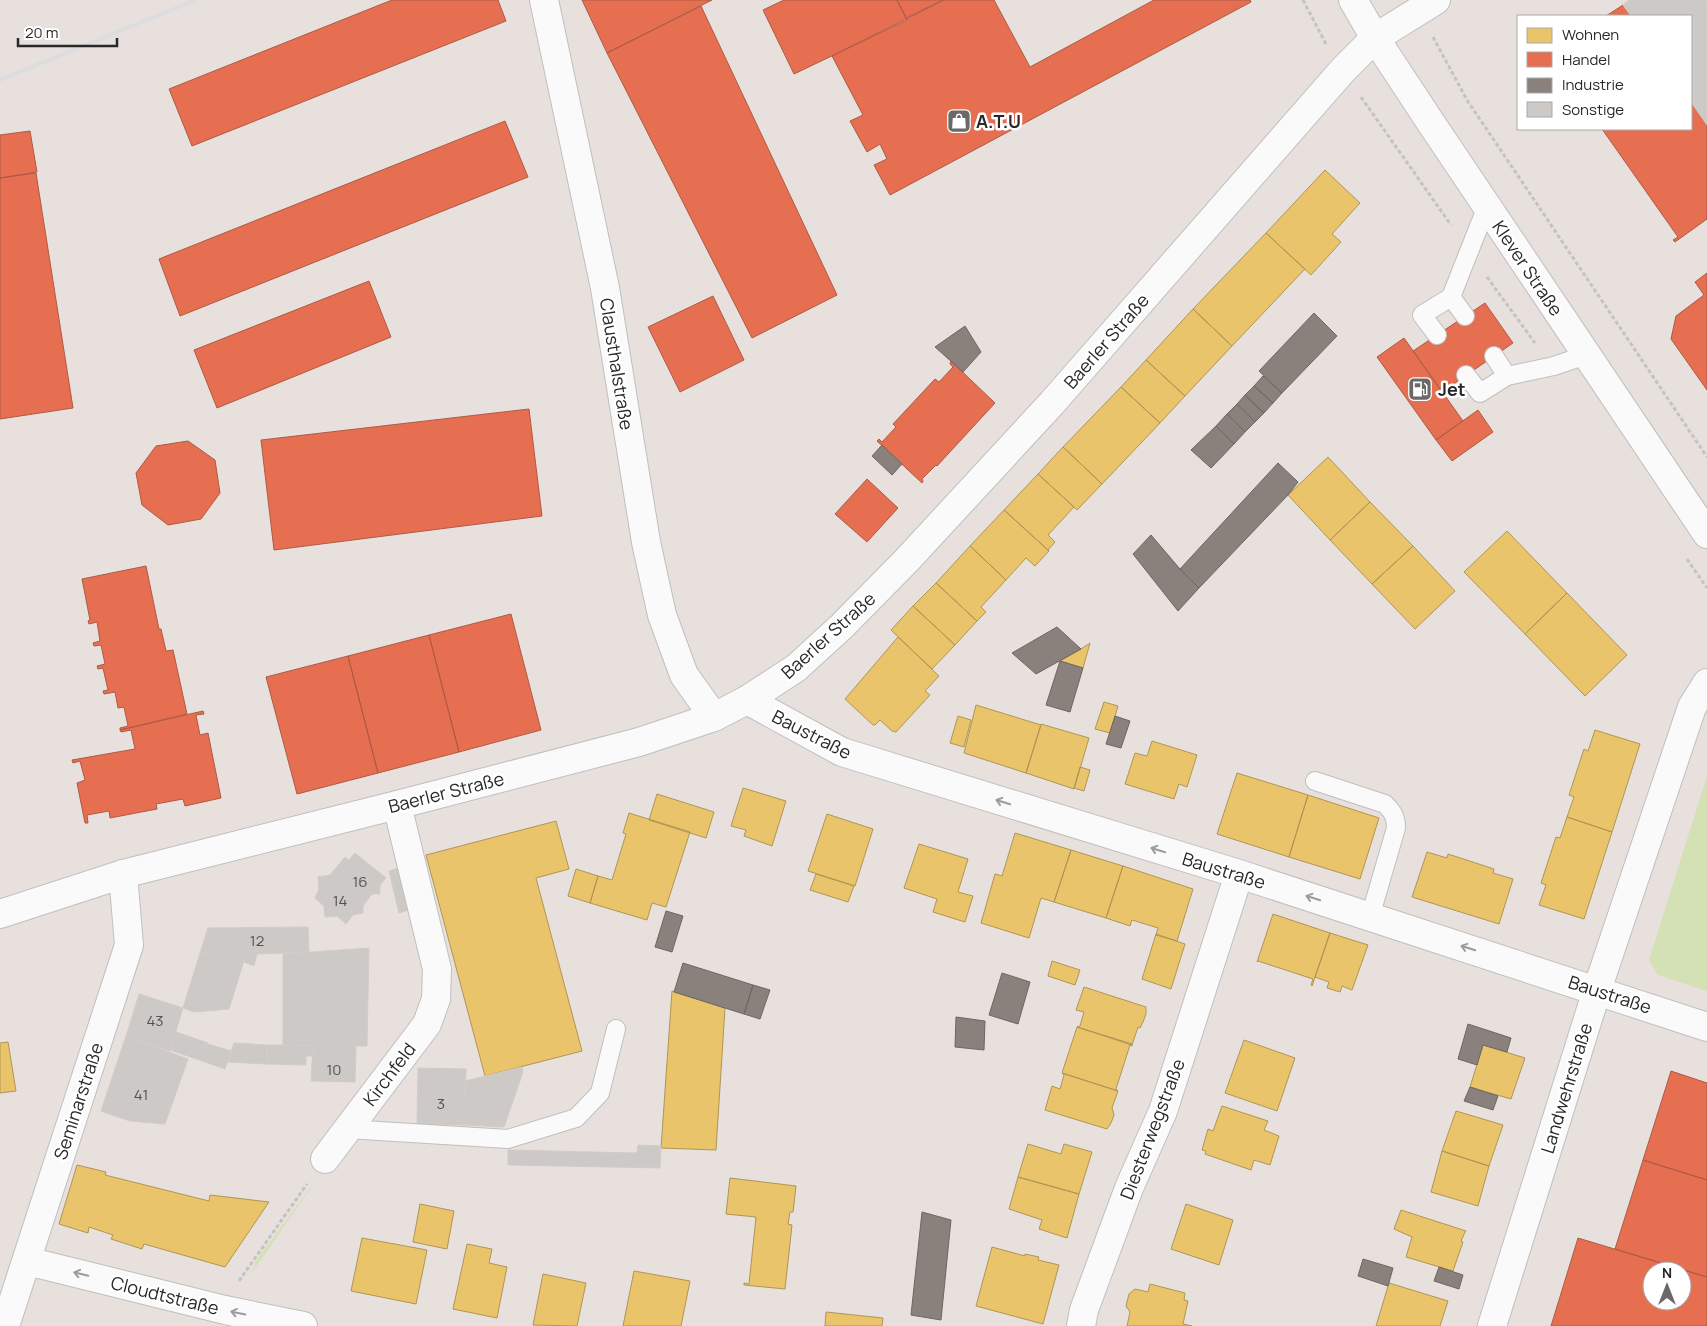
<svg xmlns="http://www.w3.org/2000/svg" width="1707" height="1326" font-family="Manrope,sans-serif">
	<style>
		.green { fill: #d3e1b5 }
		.homes { fill: #e9c46a; stroke: #af9556 }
		.shops { fill: #e76f51; stroke: #ae5a45; fill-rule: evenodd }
		.industry { fill: #8a817c; stroke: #6d6663 }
		.building { fill: #cdc9c6; stroke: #d2ccc9 }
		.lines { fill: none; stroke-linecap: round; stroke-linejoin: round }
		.lane-casing { stroke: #c0bfbf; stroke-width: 20 }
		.street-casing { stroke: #c0bfbf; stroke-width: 30 }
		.secondary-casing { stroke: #c0bfbf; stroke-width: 30 }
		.path { stroke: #c4c3c3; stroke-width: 3; stroke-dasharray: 4 2.5; stroke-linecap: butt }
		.lane { stroke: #fbfafa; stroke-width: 18 }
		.street { stroke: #fbfafa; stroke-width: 28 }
		.secondary { stroke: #fbfafa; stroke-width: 28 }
		.rail { stroke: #dcddde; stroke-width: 4 }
		.oneway { stroke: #9c9c9c }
		.labels { text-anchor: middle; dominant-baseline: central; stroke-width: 5; stroke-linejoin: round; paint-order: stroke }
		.number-label { font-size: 15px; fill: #525150 }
		.poi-label { font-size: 18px; font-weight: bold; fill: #282828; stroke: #fff; text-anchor: start }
		.street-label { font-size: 18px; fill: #282828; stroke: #fff }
	</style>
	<rect width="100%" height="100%" fill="#e7e0dd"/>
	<!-- green -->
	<path class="green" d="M1707,776V991L1658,975L1649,960Z
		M321,1173L251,1274L256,1261Z"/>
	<!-- homes -->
	<path class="homes" d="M1325,170L1360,203L1332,234L1341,242L1311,275L1266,233Z
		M1266,233L1305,269L1232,346L1193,309Z
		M1193,309L1232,346L1185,396L1146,360Z
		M1146,360L1185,396L1160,423L1121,387Z
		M1121,387L1160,423L1102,484L1063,447Z
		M1063,447L1102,484L1077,510L1038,474Z
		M1328,457L1370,502L1330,540L1288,495Z
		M1038,474L1074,507L1048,535L1055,542L1048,550L1004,510Z
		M1370,502L1413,546L1372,584L1330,540Z
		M1004,510L1049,551L1035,566L1026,558L1006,580L970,546Z
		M1507,531L1567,593L1525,634L1464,572Z
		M970,546L1006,580L981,607L986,612L977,621L936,583Z
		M1413,546L1455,591L1415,629L1372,584Z
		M936,583L977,621L955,645L913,606Z
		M1567,593L1627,655L1585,696L1525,634Z
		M913,606L955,645L932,669L891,630Z
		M898,637L939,676L925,691L930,695L896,732L892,731L880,720L875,725H873L845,699Z
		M1090,643L1083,668L1060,661L1081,649Z
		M1104,702L1118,706L1110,733L1095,729Z
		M976,705L1041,725L1026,773L964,753Z
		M958,716L971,720L964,747L950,743Z
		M1041,724L1089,738L1074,789L1026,773Z
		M1595,730L1640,744L1612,832L1567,817L1574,797L1569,795L1584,749L1588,751Z
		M1152,741L1197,755L1187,787L1179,784L1174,799L1125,784L1135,753L1147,756Z
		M1080,767L1090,770L1084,791L1074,788Z
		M1237,773L1308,795L1289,857L1217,834Z
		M743,788L786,801L772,846L744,836L746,830L731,826Z
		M657,794L714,812L706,838L649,820Z
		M1308,795L1379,818L1360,879L1289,857Z
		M629,813L690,832L666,907L652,903L647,920L590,903L598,876L612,880L626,834L623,833Z
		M827,814L873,829L855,886L808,871Z
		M1567,817L1612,832L1584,919L1539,905L1546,885L1541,883L1556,837L1560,838Z
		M556,821L569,869L536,878L582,1051L485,1076L426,855Z
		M1015,833L1071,850L1054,902L1041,898L1029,938L981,923L995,874L1002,876Z
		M919,844L968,859L958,892L973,896L965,922L933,912L937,899L904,888Z
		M1071,850L1123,866L1106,918L1054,902Z
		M1427,852L1447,858L1448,854L1494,869L1493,873L1513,879L1499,924L1412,897Z
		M1123,866L1193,889L1177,941L1156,935L1158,928L1132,920L1130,926L1106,918Z
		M576,869L598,876L590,903L568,896Z
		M816,874L854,886L848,902L810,890Z
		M1273,914L1330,933L1312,986L1311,985L1313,979L1258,961L1257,962Z
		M1330,933L1368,945L1352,990L1342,986L1340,992L1327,988L1329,982L1315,977Z
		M1156,934L1185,944L1171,989L1142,979Z
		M1052,961L1080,970L1075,985L1048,976Z
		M1084,987L1146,1007V1014L1143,1022L1140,1028L1138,1027L1132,1045L1077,1027L1080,1026L1084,1012L1076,1010Z
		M672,991L725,1008L716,1150L661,1148Z
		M1077,1027L1132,1044V1046L1130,1045L1116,1089L1118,1091L1062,1073Z
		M1244,1040L1295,1058L1277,1111L1225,1093Z
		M8,1042L16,1091L0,1093V1043Z
		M1483,1045L1525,1058L1511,1099L1470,1087Z
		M1062,1073L1118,1091L1112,1108L1114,1115L1111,1123L1107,1129L1045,1110L1052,1086L1060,1089L1064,1075Z
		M1222,1106L1268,1121L1264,1130L1279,1136L1270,1165L1254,1160L1251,1170L1205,1154L1206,1151L1202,1150L1208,1129L1213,1131Z
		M1456,1111L1503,1125L1489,1166L1442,1151Z
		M1028,1144L1061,1154L1064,1144L1092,1152L1079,1194L1018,1177Z
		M1442,1151L1489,1166L1478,1206L1431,1192Z
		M77,1165L106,1172L105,1175L209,1201L210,1195L269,1202L225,1267L144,1244L142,1249L111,1239L113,1235L89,1227L88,1233L59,1224Z
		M1018,1177L1079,1194L1067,1238L1039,1229L1042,1220L1009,1209Z
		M730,1178L796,1186L793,1212H790L788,1224L792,1225L785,1289L744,1285V1283L749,1284L756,1217L726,1214Z
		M420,1204L454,1211L447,1249L413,1242Z
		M1186,1204L1233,1220L1219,1265L1171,1249Z
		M1401,1210L1466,1231L1465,1232L1461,1241L1463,1242L1453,1271L1406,1257L1412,1237L1394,1229Z
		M362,1238L427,1250L416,1304L351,1291Z
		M467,1244L492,1249L489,1263L507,1267L497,1318L453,1309Z
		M992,1247L1025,1256V1254L1039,1257L1038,1260L1059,1265L1043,1324L976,1306Z
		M634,1271L690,1281L681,1326H623Z
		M543,1274L586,1283L577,1326L533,1325Z
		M1389,1283L1448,1301L1440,1326H1376Z
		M1150,1284L1185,1293L1184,1300L1188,1301L1183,1324L1192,1326H1127L1130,1312L1126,1306L1129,1294L1135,1289L1148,1292Z
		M826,1312L883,1318L882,1326H825Z"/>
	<!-- shops -->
	<path class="shops" d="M392,0H498L506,21L192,146L169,89Z
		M582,0H712L607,53Z
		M784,0H897L907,20L794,74L763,10Z
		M897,0H943L906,18Z
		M944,0H994L1030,67L1154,0H1250L1251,2L890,195L874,165L887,159L880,144L867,152L850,121L863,115L832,56Z
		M1623,5L1631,16H1606Z
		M701,6L837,295L752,338L607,53Z
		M1691,102L1707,125V219L1675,242L1673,240L1678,237L1602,129H1691Z
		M505,121L528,177L180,316L159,259Z
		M30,131L37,172L0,178V135Z
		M36,173L73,408L0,419V178Z
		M1707,273V390L1671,339L1676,316L1704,295L1695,282Z
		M369,281L391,337L217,408L194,350Z
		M713,296L744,360L680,392L648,327Z
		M1485,303L1513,343L1442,392L1413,351Z
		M1404,338L1463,421L1436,440L1377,357Z
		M951,361L995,403L937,466L936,465L922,479L923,481L922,483L877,441L879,439L882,442L896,427L893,424L935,379L939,382L953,367L950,364Z
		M529,409L542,516L274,550L261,440Z
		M1478,410L1493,432L1452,461L1436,440Z
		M188,441L215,460L220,493L201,519L168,525L142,505L136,473L156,446Z
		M867,479L898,508L867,542L835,514Z
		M146,566L159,629H161L166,651L173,650L187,714L120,730V728L128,726L124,707L118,708L115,692L104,694L103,691L108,690L103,668L98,669L97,666L105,664L101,645L94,646L93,643L100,641L97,622L89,624L88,621L90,620L82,579Z
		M511,614L541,730L459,752L429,635Z
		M429,635L459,752L378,773L348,656Z
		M348,656L378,773L297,794L266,677Z
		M203,711L204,714L196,715L200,735L208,733L221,798L185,806L183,799L156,804L157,809L110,818L109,811L87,815L88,823H85L77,783L85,780L80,761L73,763L72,760L135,749L131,730L121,732L120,730Z
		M1671,1071L1707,1083V1180L1643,1160Z
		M1643,1160L1707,1180V1277L1615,1249Z
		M1578,1238L1707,1277V1326H1551ZM1652,1271H1682V1301H1652Z"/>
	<!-- industry -->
	<path class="industry" d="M1314,313L1337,336L1282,393L1259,371Z
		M965,326L981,352L963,372L935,347Z
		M1263,376L1282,393L1273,403L1254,386Z
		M1254,386L1273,403L1264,413L1245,395Z
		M1245,395L1264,413L1255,422L1237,404Z
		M1237,404L1255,422L1245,432L1227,414Z
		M1227,414L1245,432L1234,444L1216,426Z
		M1216,426L1234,444L1211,468L1191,450Z
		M882,445L902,464L892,475L872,456Z
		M1278,463L1298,482L1288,495L1199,588L1180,569Z
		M1151,535L1180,569L1199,588L1178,611L1133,554Z
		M1057,627L1081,649L1036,674L1012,653Z
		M1060,661L1083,668L1070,712L1046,705Z
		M1115,716L1130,721L1121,748L1106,744Z
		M666,911L683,916L672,952L655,947Z
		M683,963L753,985L744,1014L674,992Z
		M1002,973L1030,982L1018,1024L989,1015Z
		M753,985L770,990L760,1019L744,1014Z
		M956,1017L985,1021L984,1050L955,1047Z
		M1468,1024L1511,1038L1507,1052L1483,1045L1477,1065L1458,1059Z
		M1470,1087L1498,1096L1493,1110L1464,1101Z
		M922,1212L951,1220L941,1320L911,1315Z
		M1363,1259L1393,1268L1388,1286L1358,1276Z
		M1439,1267L1463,1275L1459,1289L1434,1281Z"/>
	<!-- building -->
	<path class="building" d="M1629,0H1707V125L1691,102V16H1631L1623,5Z
		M355,853L386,878L380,885V894H372L365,903L330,875L345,857L349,860Z
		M404,866L415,908L399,913L389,871Z
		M330,875L365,903L363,906V913L353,915L346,924L337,916L325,917L324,906L315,898L319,889L318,877Z
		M308,927L309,952L257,954L200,953L208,928Z
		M369,948L367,1046L283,1045V954Z
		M200,953L246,954L229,1009L194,1012L183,1008Z
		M246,954H257L254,966L244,962Z
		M139,994L183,1008L170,1051L126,1036Z
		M176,1032L208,1043L202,1061L170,1050Z
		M126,1036L188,1059L165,1124L130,1121L101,1111Z
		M234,1043L267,1045V1064L228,1062Z
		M208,1044L231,1051L225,1069L202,1061Z
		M267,1045H313V1056H306V1065L267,1064Z
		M313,1045L356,1046L355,1082L311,1081Z
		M522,1067L523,1072L504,1127L464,1125L465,1081Z
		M418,1068L466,1069L464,1125L417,1124Z
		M638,1145L661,1146L660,1168L508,1165V1150L637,1153Z"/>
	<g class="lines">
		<!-- lane casing -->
		<g class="lane-casing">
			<path id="lane" d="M1465,316L1451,297L1487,206
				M1437,335L1422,315L1451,297
				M1494,356L1507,376L1554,366L1586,355
				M1466,375L1480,393L1507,376
				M1315,781L1385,804C1393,812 1396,817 1396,828L1370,917
				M347,1129L508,1139L576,1118L600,1093L616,1029"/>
		</g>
		<!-- street casing -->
		<g class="street-casing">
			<path id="street" d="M544,0L605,288L646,542L662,615L684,675L714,717
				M747,700L842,752L1239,874L1707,1027
				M325,1159L427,1024L436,999L437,969L397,805
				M27,1261L225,1310L303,1326
				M5,1326L129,945L123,874
				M1081,1326L1084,1310L1129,1188L1163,1111L1239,874
				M1492,1326L1597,990L1692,707L1707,683"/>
		</g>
		<!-- secondary casing -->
		<g class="secondary-casing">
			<path id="secondary" d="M1353,0L1375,38L1429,120L1707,534
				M0,914L123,874L397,805L639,742L714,717L747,700L796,668L842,626L907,560L1052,403L1343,70L1375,38L1436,0"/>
		</g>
		<!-- path -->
		<path class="path" d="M1303,0L1326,44
			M1433,37L1467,100L1707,457
			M1361,97L1451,225
			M1487,277L1535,343
			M1687,559L1707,588
			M239,1281L307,1184"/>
		<!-- lane -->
		<use href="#lane" class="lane"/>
		<!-- street -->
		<use href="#street" class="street"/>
		<!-- secondary -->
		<use href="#secondary" class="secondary"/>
		<!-- rail -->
		<path class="rail" d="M0,80L196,0"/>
	</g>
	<!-- one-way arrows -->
	<defs><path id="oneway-shaft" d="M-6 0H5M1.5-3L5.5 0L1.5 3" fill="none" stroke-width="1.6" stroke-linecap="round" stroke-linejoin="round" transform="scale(1.25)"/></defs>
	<g class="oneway">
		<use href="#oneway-shaft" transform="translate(1003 802) rotate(-163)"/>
		<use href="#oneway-shaft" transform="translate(1158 850) rotate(-163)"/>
		<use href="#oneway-shaft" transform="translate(1313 898) rotate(-162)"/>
		<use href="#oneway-shaft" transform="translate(1468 948) rotate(-162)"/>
		<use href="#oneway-shaft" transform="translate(81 1274) rotate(-166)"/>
		<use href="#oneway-shaft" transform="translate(238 1313) rotate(-168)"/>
	</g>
	<!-- icons -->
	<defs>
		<g id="shop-square" transform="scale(1.25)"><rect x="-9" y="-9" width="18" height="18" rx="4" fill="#6b6867" stroke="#fff"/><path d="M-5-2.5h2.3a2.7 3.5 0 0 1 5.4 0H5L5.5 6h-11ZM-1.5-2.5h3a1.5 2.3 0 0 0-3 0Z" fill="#fff"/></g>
		<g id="fuel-square" transform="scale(1.25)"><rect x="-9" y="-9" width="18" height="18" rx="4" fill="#6b6867" stroke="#fff"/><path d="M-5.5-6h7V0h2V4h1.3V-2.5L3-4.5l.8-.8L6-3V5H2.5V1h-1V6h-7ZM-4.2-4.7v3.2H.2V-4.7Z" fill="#fff"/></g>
	</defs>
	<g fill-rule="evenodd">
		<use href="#shop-square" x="959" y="121"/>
		<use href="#fuel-square" x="1420" y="389"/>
	</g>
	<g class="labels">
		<!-- number labels -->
		<g class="number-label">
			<text x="360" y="881">16</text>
			<text x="340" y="900">14</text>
			<text x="257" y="940">12</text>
			<text x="155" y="1020">43</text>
			<text x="334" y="1069">10</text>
			<text x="141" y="1094">41</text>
			<text x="441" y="1103">3</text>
		</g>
		<!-- poi labels -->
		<g class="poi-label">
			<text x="976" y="121">A.T.U</text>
			<text x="1438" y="389">Jet</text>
		</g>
		<!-- street labels -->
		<g class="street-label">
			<text transform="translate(1528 268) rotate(56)">Klever Straße</text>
			<text transform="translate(1106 341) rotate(-49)">Baerler Straße</text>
			<text transform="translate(617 364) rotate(81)">Clausthalstraße</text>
			<text transform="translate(828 635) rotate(-42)">Baerler Straße</text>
			<text transform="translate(812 734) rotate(27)">Baustraße</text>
			<text transform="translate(446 792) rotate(-14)">Baerler Straße</text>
			<text transform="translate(1224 870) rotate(17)">Baustraße</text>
			<text transform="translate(1610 994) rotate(18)">Baustraße</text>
			<text transform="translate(389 1074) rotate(-53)">Kirchfeld</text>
			<text transform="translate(1566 1088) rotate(-73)">Landwehrstraße</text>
			<text transform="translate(78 1101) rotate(-72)">Seminarstraße</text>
			<text transform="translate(1152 1129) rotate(-69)">Diesterwegstraße</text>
			<text transform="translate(165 1295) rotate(14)">Cloudtstraße</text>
		</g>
	</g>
	<!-- legend -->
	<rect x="1517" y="15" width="175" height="115" fill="#ffffff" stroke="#a9a9a9"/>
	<rect x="1527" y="28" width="25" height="15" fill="#e9c46a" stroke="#a9a9a9"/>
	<text x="1562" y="40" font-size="15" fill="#282828">Wohnen</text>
	<rect x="1527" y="52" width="25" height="15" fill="#e76f51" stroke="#a9a9a9"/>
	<text x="1562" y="65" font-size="15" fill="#282828">Handel</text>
	<rect x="1527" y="78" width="25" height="15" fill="#8a817c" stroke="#a9a9a9"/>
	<text x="1562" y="90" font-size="15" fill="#282828">Industrie</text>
	<rect x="1527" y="102" width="25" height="15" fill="#cdc9c6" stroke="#a9a9a9"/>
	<text x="1562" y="115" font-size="15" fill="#282828">Sonstige</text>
	<!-- north arrow -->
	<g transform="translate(1667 1286)"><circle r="24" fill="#ffffff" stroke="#a9a9a9"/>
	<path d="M0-4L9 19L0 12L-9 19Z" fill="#6b6867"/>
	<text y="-8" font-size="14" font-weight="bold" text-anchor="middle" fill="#282828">N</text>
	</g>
	<!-- scale -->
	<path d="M18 38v8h99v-8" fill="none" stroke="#282828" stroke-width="2.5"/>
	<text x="25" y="38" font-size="15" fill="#282828" stroke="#ffffff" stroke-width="4" paint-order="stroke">20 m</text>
</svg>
